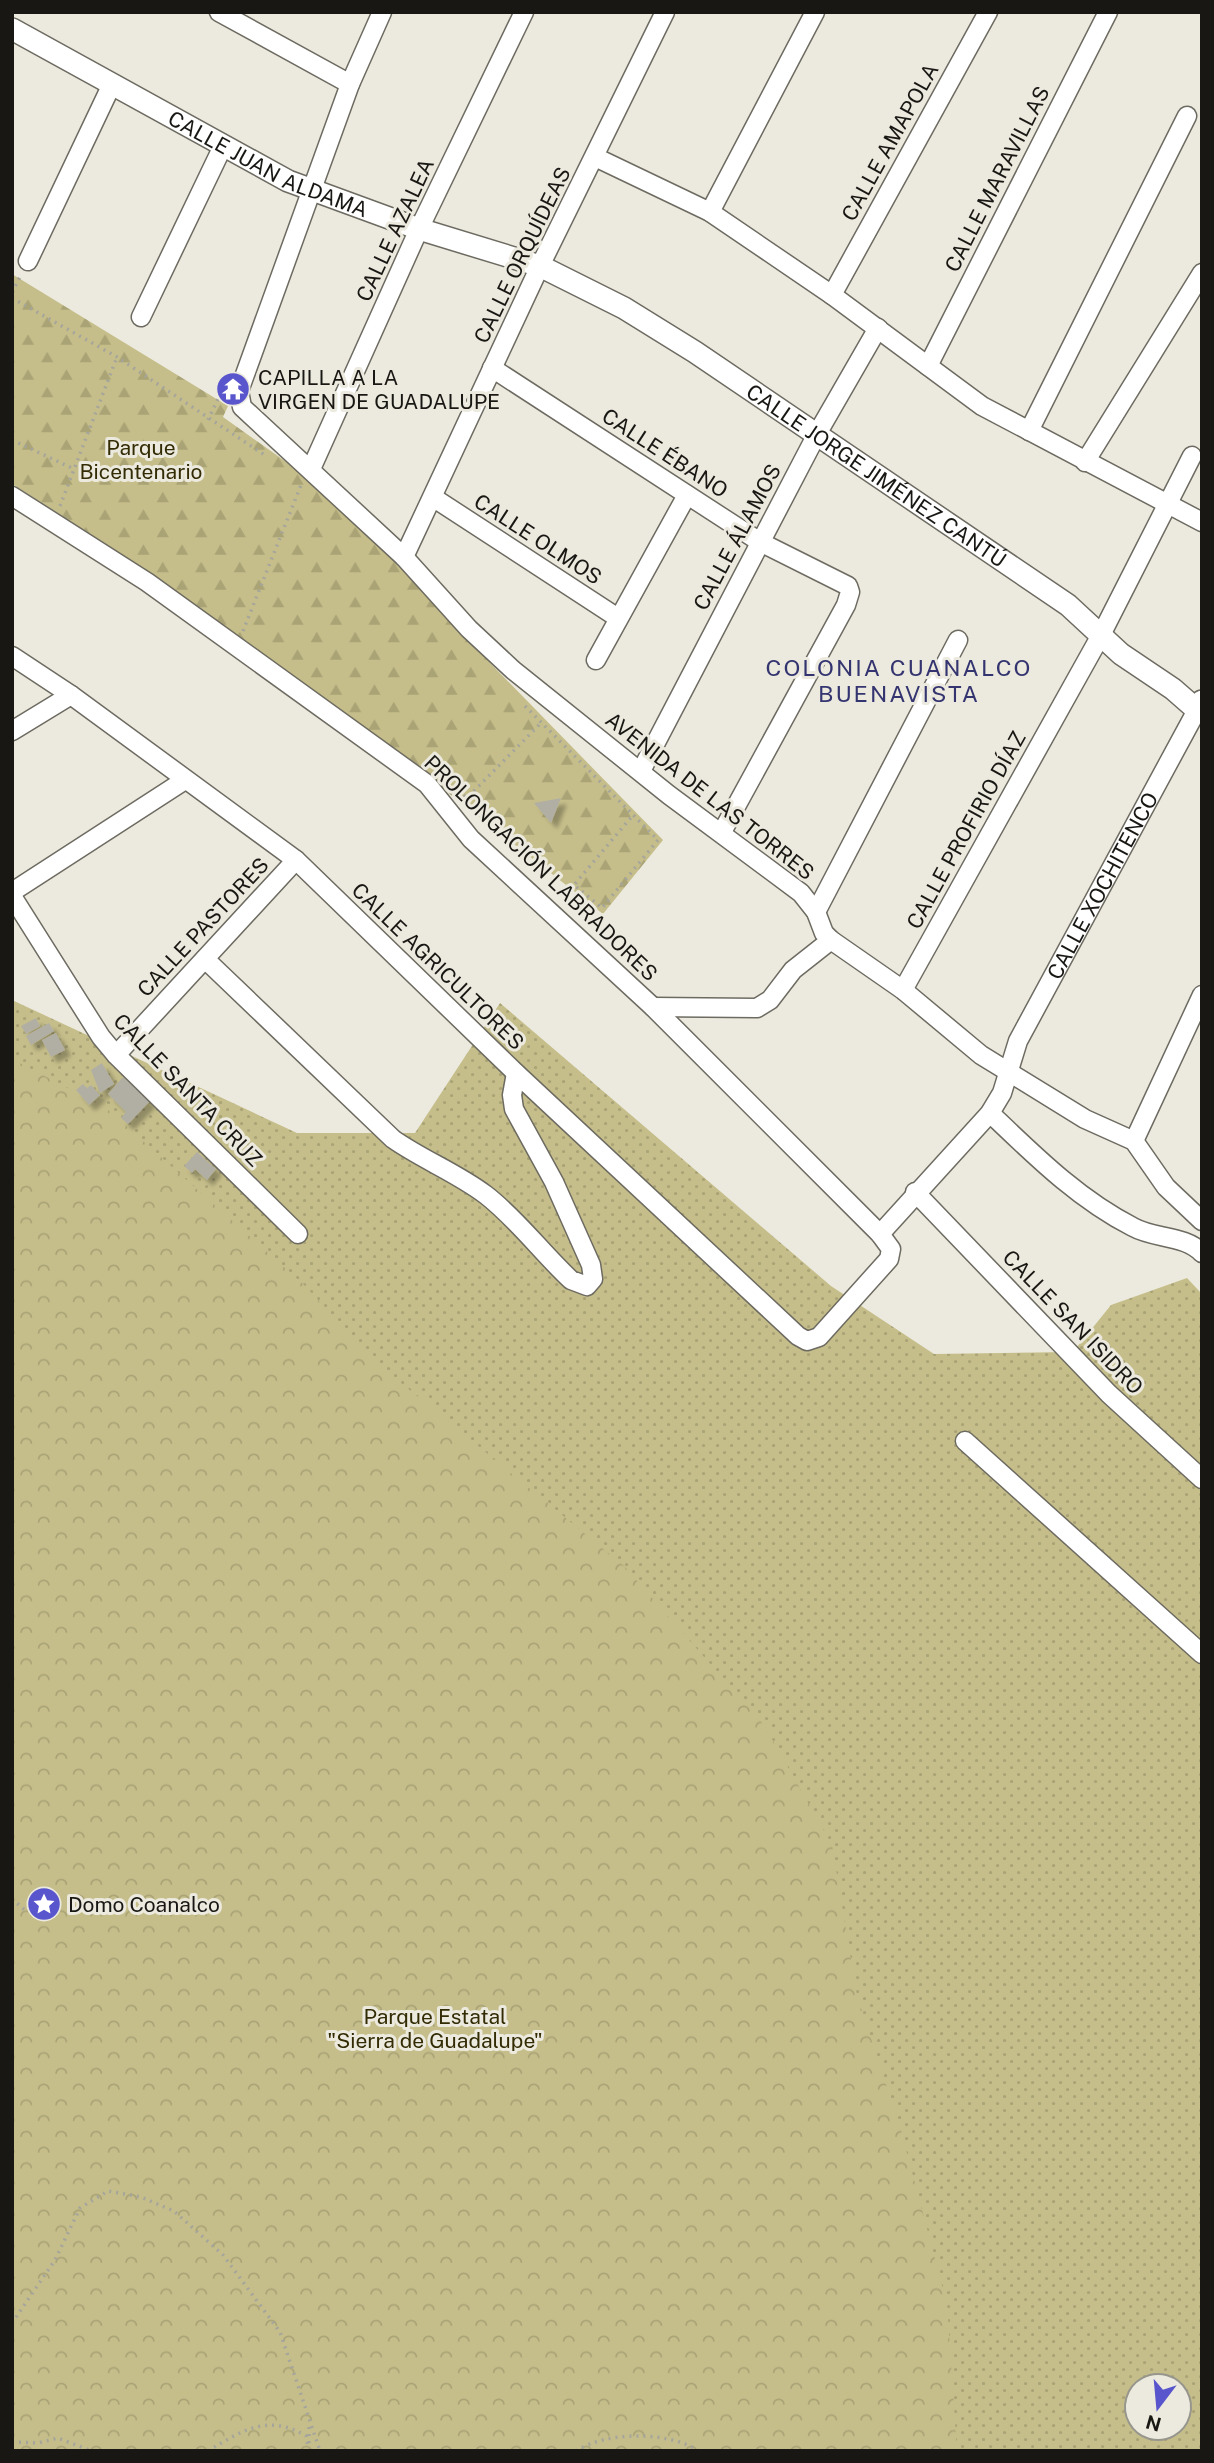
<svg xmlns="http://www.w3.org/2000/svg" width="1214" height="2463" font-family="'Public Sans',sans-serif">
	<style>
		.grass { fill: url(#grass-dots); fill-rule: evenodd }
		.forest { fill: url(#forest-firs) }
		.park { fill: url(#park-crowns) }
		.building { fill: #b1afa3; filter: url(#shadow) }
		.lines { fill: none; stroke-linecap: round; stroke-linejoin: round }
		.minor-casing { stroke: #6d6b61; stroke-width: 21 }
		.tertiary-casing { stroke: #6d6b61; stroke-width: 24 }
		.path { stroke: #a6a59b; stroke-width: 3.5; stroke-dasharray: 2 5; stroke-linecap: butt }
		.minor { stroke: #fff; stroke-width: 18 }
		.tertiary { stroke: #fff; stroke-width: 21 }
		.labels { text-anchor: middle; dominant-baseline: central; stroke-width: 6; stroke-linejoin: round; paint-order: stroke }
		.street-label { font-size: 21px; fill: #181713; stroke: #eceade }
		.poi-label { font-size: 21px; fill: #181713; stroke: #eceade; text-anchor: start }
		.park-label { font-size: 21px; fill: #322b04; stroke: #eceade }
		.neighbourhood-label { font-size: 23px; letter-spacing: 2px; fill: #343470; stroke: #eceade }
	</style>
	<defs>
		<pattern id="grass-dots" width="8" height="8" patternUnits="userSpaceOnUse" patternTransform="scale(1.75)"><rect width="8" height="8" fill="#c6be8a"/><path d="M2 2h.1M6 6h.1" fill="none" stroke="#a9a376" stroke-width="1.8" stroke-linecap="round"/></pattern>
		<pattern id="forest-firs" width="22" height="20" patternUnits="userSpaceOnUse" patternTransform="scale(1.75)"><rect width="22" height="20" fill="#c6be8a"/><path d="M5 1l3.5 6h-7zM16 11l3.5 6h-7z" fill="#a9a376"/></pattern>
		<pattern id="park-crowns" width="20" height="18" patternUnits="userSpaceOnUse" patternTransform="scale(1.75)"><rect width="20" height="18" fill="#c6be8a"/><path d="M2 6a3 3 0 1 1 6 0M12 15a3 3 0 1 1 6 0" fill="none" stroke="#a9a376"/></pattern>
		<filter id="shadow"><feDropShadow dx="6" dy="6" stdDeviation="2" flood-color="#0004"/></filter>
	</defs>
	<rect width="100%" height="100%" fill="#eceade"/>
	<!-- grass -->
	<path class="grass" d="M12,1000L297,1133H415L500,1003L831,1286L934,1354L1073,1352L1111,1305L1187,1278L1202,1294V2451H12ZM1137,2386H1179V2428H1137Z"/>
	<!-- forest -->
	<path class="forest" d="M12,274L228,406L223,417L306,476L397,561L492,665L663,840L603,914C410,762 220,614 12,484Z"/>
	<!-- park -->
	<path class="park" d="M12,1059L106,1108L304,1285L384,1369L623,1565L764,1725L832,1845L857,1996L900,2127L947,2304L957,2451H12Z"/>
	<!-- building -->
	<path class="building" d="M561,798L551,823L534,803Z
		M36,1018L40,1026L26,1034L21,1026Z
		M49,1023L54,1031L31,1045L26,1036Z
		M56,1033L65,1050L51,1057L42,1040Z
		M102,1063L114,1084L100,1093L91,1070Z
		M123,1077L150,1101L128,1124L121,1118L126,1112L108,1094Z
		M83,1084L87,1088L91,1085L100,1095L89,1105L76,1090Z
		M197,1152L216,1169L207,1180L195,1169L192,1173L184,1166Z"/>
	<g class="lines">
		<!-- minor casing -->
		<g class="minor-casing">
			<g id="minor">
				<path d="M219,12L350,84"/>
				<path d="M382,12L350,84L239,391L242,407L404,557L469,629L513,670L669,795L801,893L816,912L824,933L831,940L903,990L981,1055L1085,1119L1134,1141L1166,1187L1202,1221"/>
				<path d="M595,157L710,212L832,295L982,406L1202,522"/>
				<path d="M710,212L815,12"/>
				<path d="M28,261L112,84"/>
				<path d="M832,295L988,12"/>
				<path d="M141,317L223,146"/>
				<path d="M928,366L1108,12"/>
				<path d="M492,368L760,542L848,586L850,592L846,605L722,832"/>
				<path d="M1029,431L1187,116"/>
				<path d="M1085,462L1202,273"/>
				<path d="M311,469L419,229L524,12"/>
				<path d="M12,496L147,582L427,784L471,839L653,1007L880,1234L891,1249L889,1259L819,1337L807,1341L798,1336L516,1073L296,860L71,695L12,656"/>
				<path d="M434,498L618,618"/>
				<path d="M404,557L540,266L665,12"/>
				<path d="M596,660L687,495"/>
				<path d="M12,731L71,695"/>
				<path d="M641,771L817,434L878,328"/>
				<path d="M12,892L185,780"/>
				<path d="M12,896L101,1037L116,1055L298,1234"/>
				<path d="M816,912L958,640"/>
				<path d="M205,959L393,1139C423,1160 457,1173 486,1195C517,1219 542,1253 571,1280L587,1286L593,1279L591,1265L554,1182L514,1109L512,1095L516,1073"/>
				<path d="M903,990L1101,635L1192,456"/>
				<path d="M653,1007L757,1008L770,1000L793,970L831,940"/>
				<path d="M116,1055L296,860"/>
				<path d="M990,1113C1034,1155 1078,1199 1133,1227C1154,1239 1185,1235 1202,1253"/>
				<path d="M1134,1141L1202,995"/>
				<path d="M915,1192L1109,1394L1202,1479"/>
				<path id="s1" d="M880,1234L990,1113L1002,1093L1018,1041L1197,710L1202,713"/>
				<path d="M965,1441L1202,1654"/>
			</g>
		</g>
		<!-- tertiary casing -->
		<g class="tertiary-casing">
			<g id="tertiary">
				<path id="s2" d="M12,29L288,181L419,229L540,266L624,308L695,352L1068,605L1121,654L1173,689L1197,710L1202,701"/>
			</g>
		</g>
		<!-- path -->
		<path class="path" d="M12,292L21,275
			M12,298L117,357L266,456
			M208,420L218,399L221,400
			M12,440L74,469
			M60,506L117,357
			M243,631L301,485
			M525,706L658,840L602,908L574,885L633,815
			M458,791L467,798L541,723
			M12,1899L26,1911
			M12,2323L55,2260L80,2208L108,2191L141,2197L174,2211L223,2255L280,2332L320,2451
			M12,2442L38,2443L58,2438L92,2451
			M309,2443V2426
			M208,2451C241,2431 268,2413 306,2436L309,2451
			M576,2451C607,2431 668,2431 699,2451"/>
		<!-- minor -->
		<use href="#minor" class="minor"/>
		<!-- tertiary -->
		<use href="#tertiary" class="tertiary"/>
	</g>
	<!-- icons -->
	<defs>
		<g id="temple-disc" transform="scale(1.75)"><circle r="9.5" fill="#5955cd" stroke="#eceade"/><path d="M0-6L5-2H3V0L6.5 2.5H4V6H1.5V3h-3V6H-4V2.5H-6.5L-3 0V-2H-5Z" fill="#fff"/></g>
		<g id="sight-disc" transform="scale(1.75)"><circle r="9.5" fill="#5955cd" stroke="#eceade"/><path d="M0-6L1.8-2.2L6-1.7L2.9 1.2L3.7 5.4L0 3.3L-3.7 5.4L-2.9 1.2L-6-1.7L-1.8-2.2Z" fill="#fff"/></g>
	</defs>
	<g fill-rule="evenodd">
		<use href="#temple-disc" x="233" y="389"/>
		<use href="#sight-disc" x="44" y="1904"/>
	</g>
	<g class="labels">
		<!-- street labels -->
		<g class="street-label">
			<text transform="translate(890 142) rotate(-61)">CALLE AMAPOLA</text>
			<text stroke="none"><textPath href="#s2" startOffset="290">CALLE JUAN ALDAMA</textPath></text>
			<text transform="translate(997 179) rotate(-63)">CALLE MARAVILLAS</text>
			<text transform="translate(395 230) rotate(-65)">CALLE AZALEA</text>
			<text transform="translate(522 255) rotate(-64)">CALLE ORQUÍDEAS</text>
			<text transform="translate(665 453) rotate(33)">CALLE ÉBANO</text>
			<text stroke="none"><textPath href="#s2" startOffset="978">CALLE JORGE JIMÉNEZ CANTÚ</textPath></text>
			<text transform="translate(737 537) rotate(-62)">CALLE ÁLAMOS</text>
			<text transform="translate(538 539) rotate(33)">CALLE OLMOS</text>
			<text transform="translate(710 796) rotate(38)">AVENIDA DE LAS TORRES</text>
			<text transform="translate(966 830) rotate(-61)">CALLE PROFIRIO DÍAZ</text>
			<text transform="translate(541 868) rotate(44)">PROLONGACIÓN LABRADORES</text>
			<text stroke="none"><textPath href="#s1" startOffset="418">CALLE XOCHITENCO</textPath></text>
			<text transform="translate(203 927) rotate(-47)">CALLE PASTORES</text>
			<text transform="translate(438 966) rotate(44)">CALLE AGRICULTORES</text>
			<text transform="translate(188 1090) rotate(46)">CALLE SANTA CRUZ</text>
			<text transform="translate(1073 1322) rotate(46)">CALLE SAN ISIDRO</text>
		</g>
		<!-- poi labels -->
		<g class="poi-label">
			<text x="258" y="377">CAPILLA A LA<tspan x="258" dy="24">VIRGEN DE GUADALUPE</tspan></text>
			<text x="68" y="1904">Domo Coanalco</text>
		</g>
		<!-- park labels -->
		<g class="park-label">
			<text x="141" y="447">Parque<tspan x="141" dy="24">Bicentenario</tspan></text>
			<text x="435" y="2016">Parque Estatal<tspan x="435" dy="24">"Sierra de Guadalupe"</tspan></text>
		</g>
		<!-- neighbourhood labels -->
		<g class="neighbourhood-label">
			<text x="899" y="667">COLONIA CUANALCO<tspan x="899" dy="26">BUENAVISTA</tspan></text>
		</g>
	</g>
	<!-- border -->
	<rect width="1214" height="2463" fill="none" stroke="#181713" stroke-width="28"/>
	<!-- north arrow -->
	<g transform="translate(1158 2407) rotate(196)"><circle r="33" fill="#eceade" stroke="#97968d" stroke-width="2"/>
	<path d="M0-5L12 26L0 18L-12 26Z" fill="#5955cd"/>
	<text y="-10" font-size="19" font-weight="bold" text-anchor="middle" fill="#181713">N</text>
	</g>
</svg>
